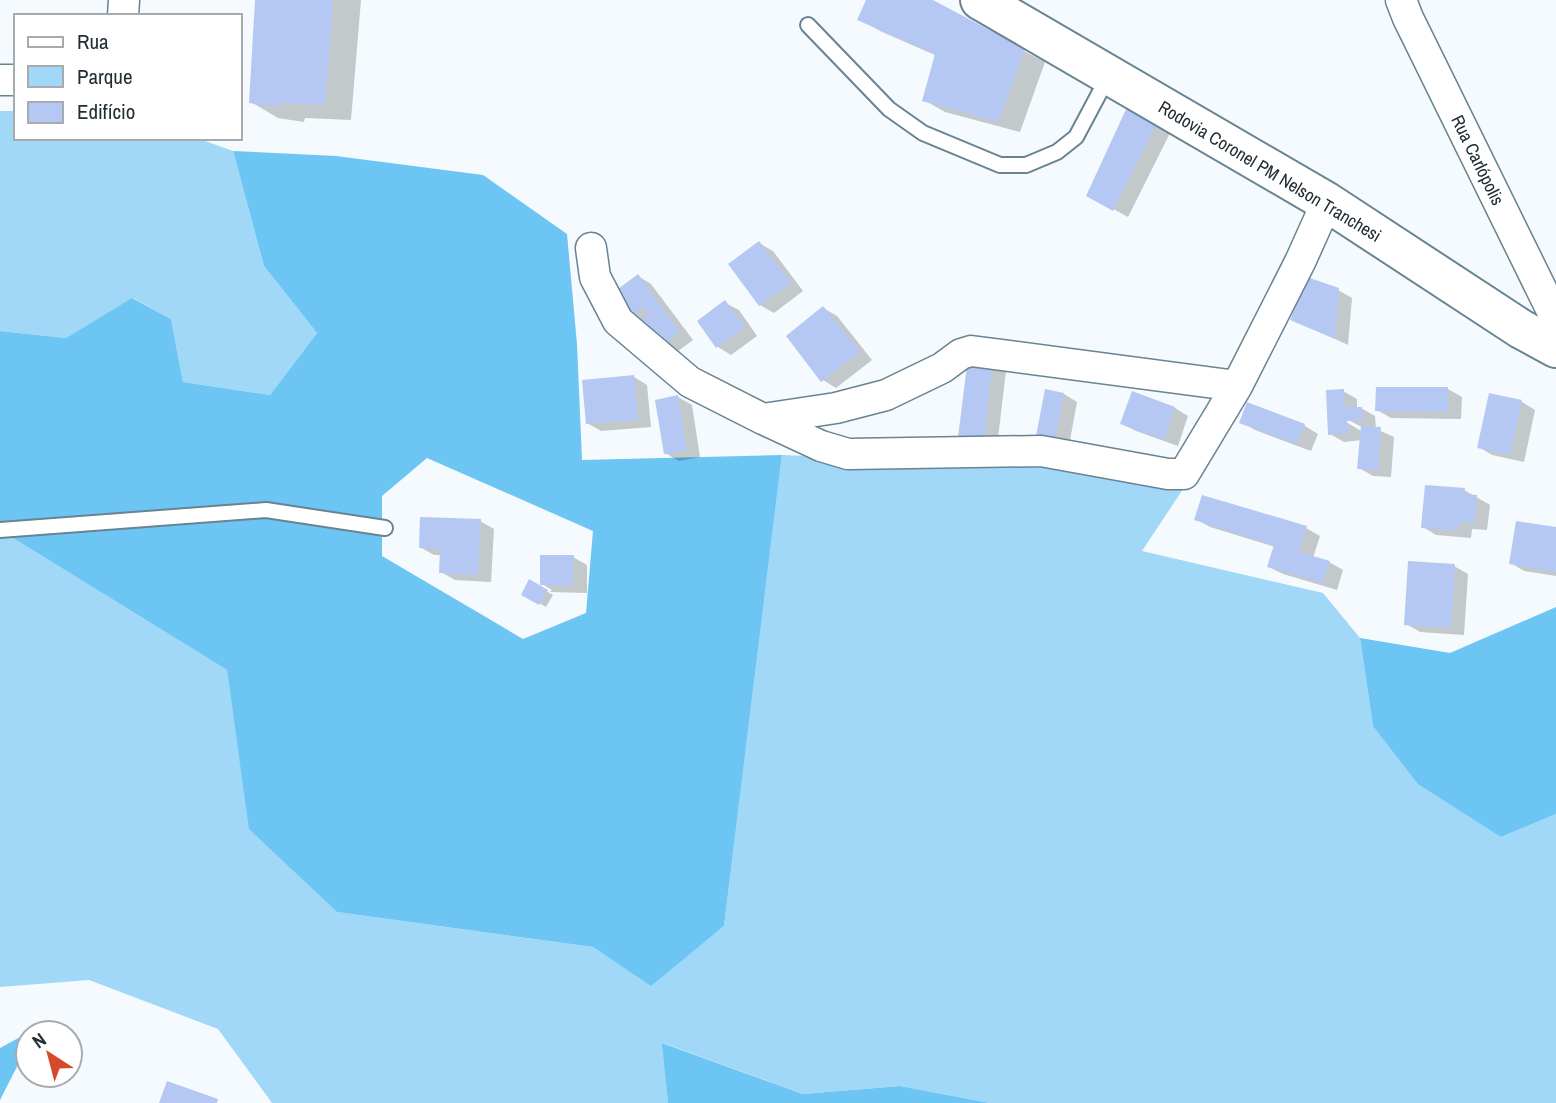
<svg xmlns="http://www.w3.org/2000/svg" width="1556" height="1103" font-family="'Archivo Narrow',sans-serif">
	<style>
		.green { fill: #a1d8f7 }
		.forest { fill: #6dc5f4; fill-rule: evenodd }
		.shadow { fill: #0003; fill-rule: evenodd }
		.building { fill: #b4c8f3 }
		.lines { fill: none; stroke-linecap: round; stroke-linejoin: round }
		.lane-casing { stroke: #688392; stroke-width: 18 }
		.street-casing { stroke: #688392; stroke-width: 33 }
		.highway-casing { stroke: #688392; stroke-width: 42 }
		.lane { stroke: #fff; stroke-width: 14 }
		.street { stroke: #fff; stroke-width: 30 }
		.highway { stroke: #fff; stroke-width: 38 }
		.labels { text-anchor: middle; dominant-baseline: central; stroke-width: 5; stroke-linejoin: round; paint-order: stroke }
		.street-label { font-size: 18px; fill: #222d34; stroke: #fff }
	</style>
	<rect width="100%" height="100%" fill="#f4fafd"/>
	<!-- green -->
	<path class="green" d="M0,111H16V138H197L233,151L264,266L317,333L270,395L183,382L171,319L133,298L66,338L0,331Z
		M782,455L965,462L1062,461L1189,480L1142,551L1323,593L1360,638L1373,726L1501,837L1556,814V1103H990L900,1086L803,1094L663,1043L668,1103H272L218,1029L89,980L0,987V530L227,670L250,829L337,912L593,947L651,985L724,926Z"/>
	<!-- forest -->
	<path class="forest" d="M233,151L336,156L483,175L567,234L577,344L582,460L782,455L724,926L651,986L593,947L337,912L249,829L227,670L0,530V331L66,338L132,298L171,319L183,382L270,395L317,333L264,266ZM427,458L593,531L586,613L523,639L382,556V496Z
		M1556,607V814L1501,837L1418,784L1373,726L1360,638L1450,653Z
		M37,1028L34,1033H28V1045L0,1100V1048Z
		M662,1043L803,1094L900,1086L990,1103H668Z"/>
	<!-- shadow -->
	<path class="shadow" d="M257,0H361L351,120L305,118L304,122L278,118L251,102Z
		M868,0H928L1045,62L1020,132L945,112L924,100L937,56L880,31L860,19Z
		M1142,116L1170,133L1128,217L1088,195Z
		M759,243L773,251L803,291L774,313L760,305L730,264Z
		M638,276L651,284L693,340L677,352L663,344L647,322L643,326L629,318Z
		M1338,290L1352,298L1348,345L1292,319Z
		M725,303L739,310L757,336L731,355L718,347Z
		M823,308L837,316L872,360L836,388L823,380Z
		M993,363L1006,371L996,455L959,444Z
		M634,377L647,385L651,427L601,431L587,423Z
		M1448,389L1462,397L1461,419L1391,418L1377,410Z
		M1343,391L1357,399V408H1361L1375,416L1376,429L1394,437L1391,477L1373,476L1359,468L1362,440L1344,442L1330,434ZM1340,415L1363,428V432L1339,418Z
		M1064,394L1077,402L1069,446L1038,435Z
		M1133,394L1175,408L1188,416L1178,446L1136,431L1122,424Z
		M1491,395L1522,402L1535,410L1524,462L1492,455L1479,447Z
		M678,397L692,405L700,457L679,461L665,453Z
		M1248,405L1305,426L1318,434L1311,451L1255,430L1242,422Z
		M1464,490L1490,505L1487,530L1472,529L1471,538L1436,535L1423,527Z
		M1196,519L1306,528L1320,536L1313,558L1329,562L1343,570L1337,590L1283,574L1269,567L1275,547L1210,527Z
		M480,521L494,529L491,582L455,580L441,572L442,555H434L420,547Z
		M1556,529V576L1524,571L1511,563Z
		M573,557L587,565V593L550,592L552,590L542,584Z
		M1454,566L1468,574L1464,635L1420,632L1406,624Z
		M530,582L553,595L546,607L523,594Z"/>
	<!-- building -->
	<path class="building" d="M255,0H333L325,105L278,103L277,107L249,103Z
		M866,0H933L1025,49L999,122L922,101L935,54L857,20Z
		M1128,105L1157,124L1113,211L1086,196Z
		M759,241L791,283L759,306L728,264Z
		M638,274L680,332L662,345L643,319L649,314L644,307L628,319L610,295Z
		M1307,277L1339,288L1335,339L1290,320Z
		M725,300L745,327L716,348L697,321Z
		M823,306L860,352L821,382L786,336Z
		M968,358L993,361L983,448L957,445Z
		M634,375L638,420L586,424L582,380Z
		M1376,387H1448V412L1375,411Z
		M1045,389L1064,393L1055,439L1036,436Z
		M1344,389L1345,407H1362L1363,420L1347,421L1348,433L1328,435L1326,390Z
		M1132,391L1175,407L1164,440L1120,424Z
		M1489,393L1522,400L1510,455L1477,448Z
		M678,395L687,450L664,454L655,400Z
		M1247,402L1305,424L1297,444L1239,423Z
		M1361,426L1381,427L1378,470L1357,469Z
		M1425,485L1465,488L1464,494L1477,495L1474,524L1459,522L1458,531L1421,528Z
		M1202,495L1307,526L1299,552L1330,561L1323,583L1267,567L1274,545L1194,520Z
		M420,517L481,519L478,575L439,573L440,549L419,548Z
		M1516,521L1556,527V572L1509,564Z
		M540,555H574L573,586L540,585Z
		M1408,561L1455,564L1451,628L1404,625Z
		M529,579L548,590L539,605L521,595Z
		M167,1081L218,1099L217,1103H159Z"/>
	<g class="lines">
		<!-- lane casing -->
		<g class="lane-casing">
			<path id="lane" d="M808,25L889,109L923,133L1000,165H1026L1057,152L1076,137L1109,75
				M0,530L266,510L385,528"/>
		</g>
		<!-- street casing -->
		<g class="street-casing">
			<path id="street" d="M1401,0L1408,18L1556,319
				M123,16L124,0
				M0,80H16
				M591,248L595,277L618,321L690,382L763,419L836,408L886,395L942,368L961,354L971,351L1237,386
				M763,419L821,446L848,454L1041,451L1168,474H1184L1237,386L1300,262L1327,202"/>
		</g>
		<!-- highway casing -->
		<g class="highway-casing">
			<path id="highway" d="M980,0L1327,202L1521,329L1556,348"/>
		</g>
		<!-- lane -->
		<use href="#lane" class="lane"/>
		<!-- street -->
		<use href="#street" class="street"/>
		<!-- highway -->
		<use href="#highway" class="highway"/>
	</g>
	<g class="labels">
		<!-- street labels -->
		<g class="street-label">
			<text transform="translate(1478 160) rotate(64)">Rua Carlópolis</text>
			<text transform="translate(1270 171) rotate(31)">Rodovia Coronel PM Nelson Tranchesi</text>
		</g>
	</g>
	<!-- legend -->
	<rect x="14" y="14" width="228" height="126" fill="#ffffff" stroke="#a7abae" stroke-width="2"/>
	<rect x="28" y="37" width="35" height="10" fill="#ffffff" stroke="#a7abae" stroke-width="2"/>
	<text x="77" y="49" font-size="21" fill="#222d34">Rua</text>
	<rect x="28" y="66" width="35" height="21" fill="#a1d8f7" stroke="#a7abae" stroke-width="2"/>
	<text x="77" y="84" font-size="21" fill="#222d34">Parque</text>
	<rect x="28" y="102" width="35" height="21" fill="#b4c8f3" stroke="#a7abae" stroke-width="2"/>
	<text x="77" y="119" font-size="21" fill="#222d34">Edifício</text>
	<!-- north arrow -->
	<g transform="translate(49 1054) rotate(324)"><circle r="33" fill="#ffffff" stroke="#a7abae" stroke-width="2"/>
	<path d="M0-5L12 26L0 18L-12 26Z" fill="#d54a2c"/>
	<text y="-10" font-size="19" font-weight="bold" text-anchor="middle" fill="#222d34">N</text>
	</g>
</svg>
